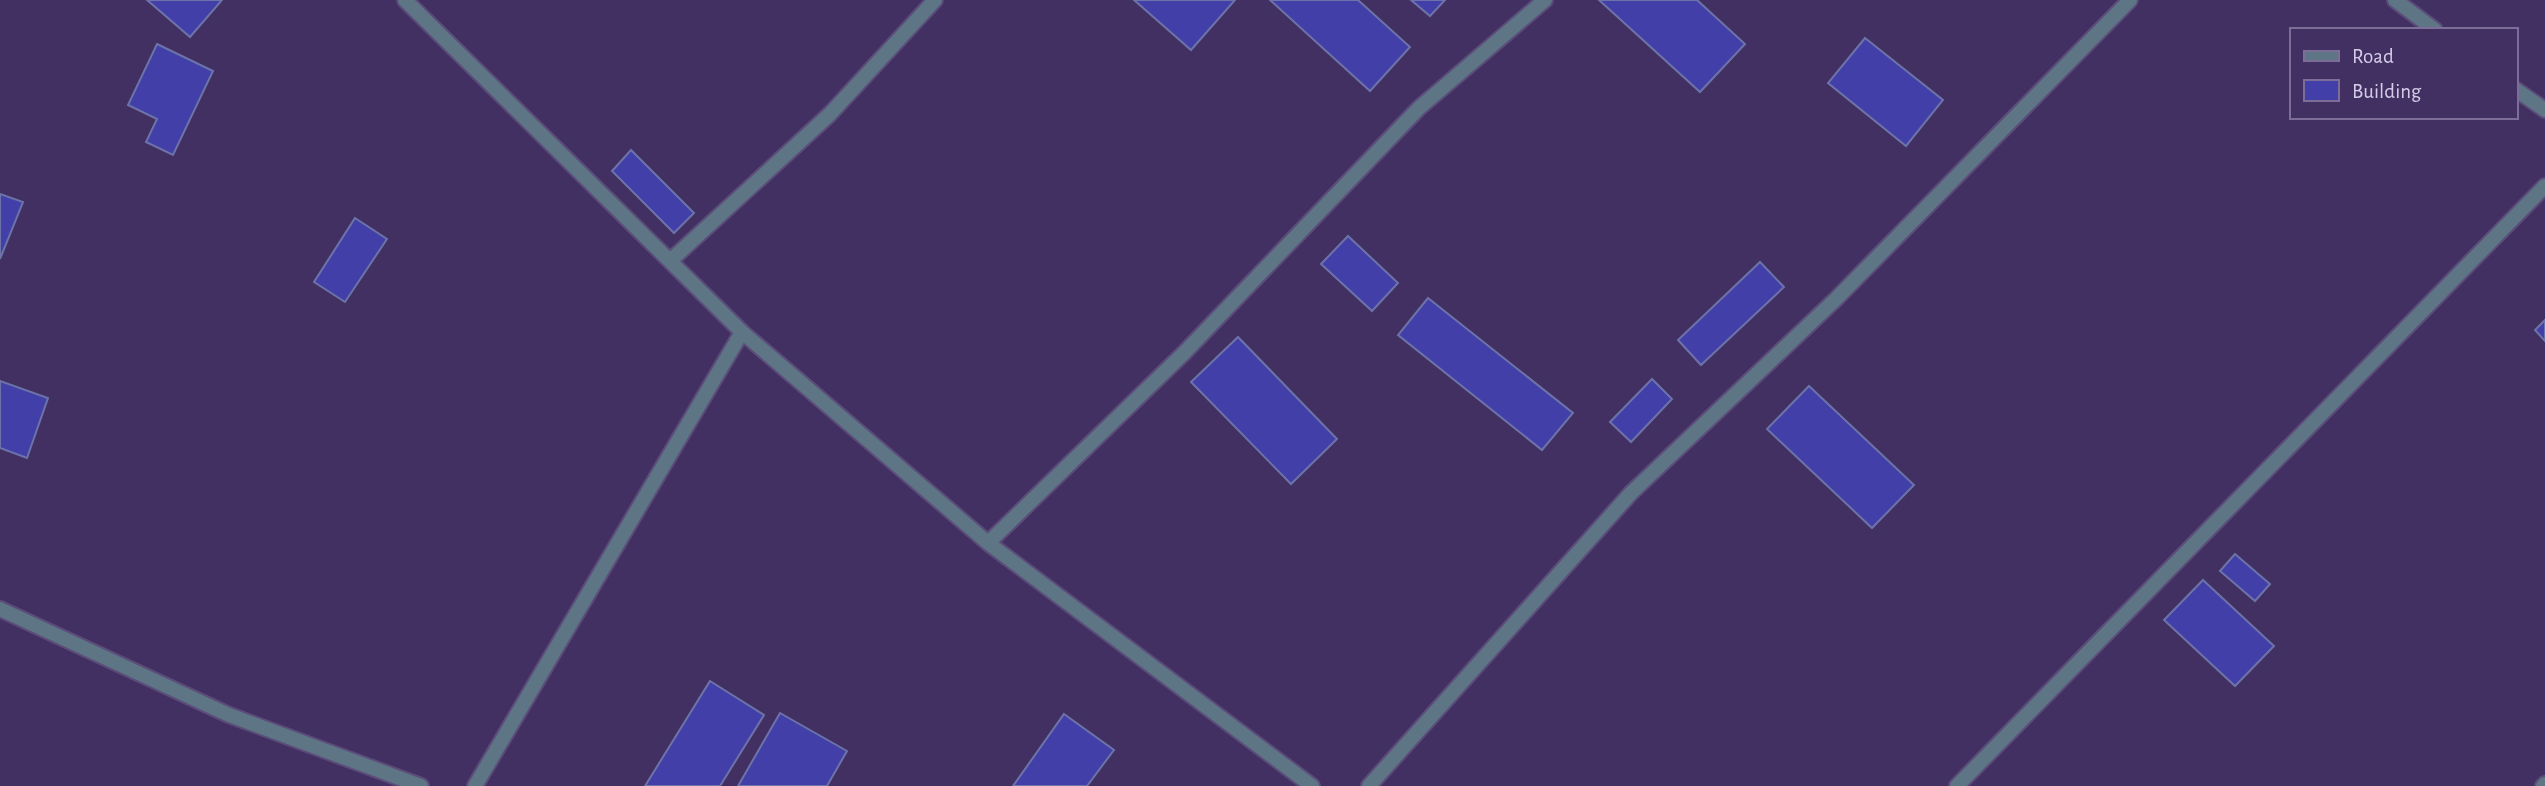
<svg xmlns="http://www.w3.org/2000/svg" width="2545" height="786" font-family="'Alegreya Sans',sans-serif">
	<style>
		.building { fill: #4240a8; stroke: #6d73a9; stroke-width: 2 }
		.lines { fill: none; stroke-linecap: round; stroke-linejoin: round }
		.minor-casing { stroke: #5c4c7a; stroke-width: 18 }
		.minor { stroke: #5d7585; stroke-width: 14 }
	</style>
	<rect width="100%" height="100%" fill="#413061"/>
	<!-- building -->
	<path class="building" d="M147,0H222L190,37Z
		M1134,0H1235L1191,50Z
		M1270,0H1358L1410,47L1370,91Z
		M1411,0H1445L1430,16Z
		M1599,0H1697L1745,44L1700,92Z
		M1865,38L1943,100L1906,146L1828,83Z
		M157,44L213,71L173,155L146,142L157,119L128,105Z
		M631,150L694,213L674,233L612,171Z
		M0,194L23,202L0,259Z
		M355,218L387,239L345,302L314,282Z
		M1348,236L1398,283L1372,311L1321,264Z
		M1760,262L1784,287L1701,365L1678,340Z
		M1428,298L1573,413L1542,450L1398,335Z
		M2545,320V341L2535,330Z
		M1238,337L1337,439L1291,484L1191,382Z
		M1652,379L1672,399L1631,442L1610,422Z
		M0,381L48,398L27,458L0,448Z
		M1809,386L1914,485L1872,528L1767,429Z
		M2235,554L2270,584L2255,601L2220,571Z
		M2203,580L2274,646L2235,686L2164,620Z
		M710,681L764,715L720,786H645Z
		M780,713L847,751L827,786H738Z
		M1064,714L1114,750L1087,786H1013Z"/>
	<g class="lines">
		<!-- minor casing -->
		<g class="minor-casing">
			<path id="minor" d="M405,0L742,332L988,543L1312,786
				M2395,0L2435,30
				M2515,89L2545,110
				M670,261L830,114L935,0
				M988,543L1184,353L1419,108L1545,0
				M0,609L229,715L421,786
				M475,786L742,332
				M1369,786L1631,493L1836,299L2130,0
				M1957,786L2545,186
				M2543,786L2545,784"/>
		</g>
		<!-- minor -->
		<use href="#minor" class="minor"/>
	</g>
	<!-- legend -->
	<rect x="2290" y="28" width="228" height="91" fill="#413061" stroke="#7c6e98" stroke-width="2"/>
	<rect x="2304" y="51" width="35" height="10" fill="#5d7585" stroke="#7c6e98" stroke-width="2"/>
	<text x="2352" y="63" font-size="21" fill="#d5ccea">Road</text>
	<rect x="2304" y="80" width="35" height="21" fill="#4240a8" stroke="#7c6e98" stroke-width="2"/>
	<text x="2352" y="98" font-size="21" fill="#d5ccea">Building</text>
</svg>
